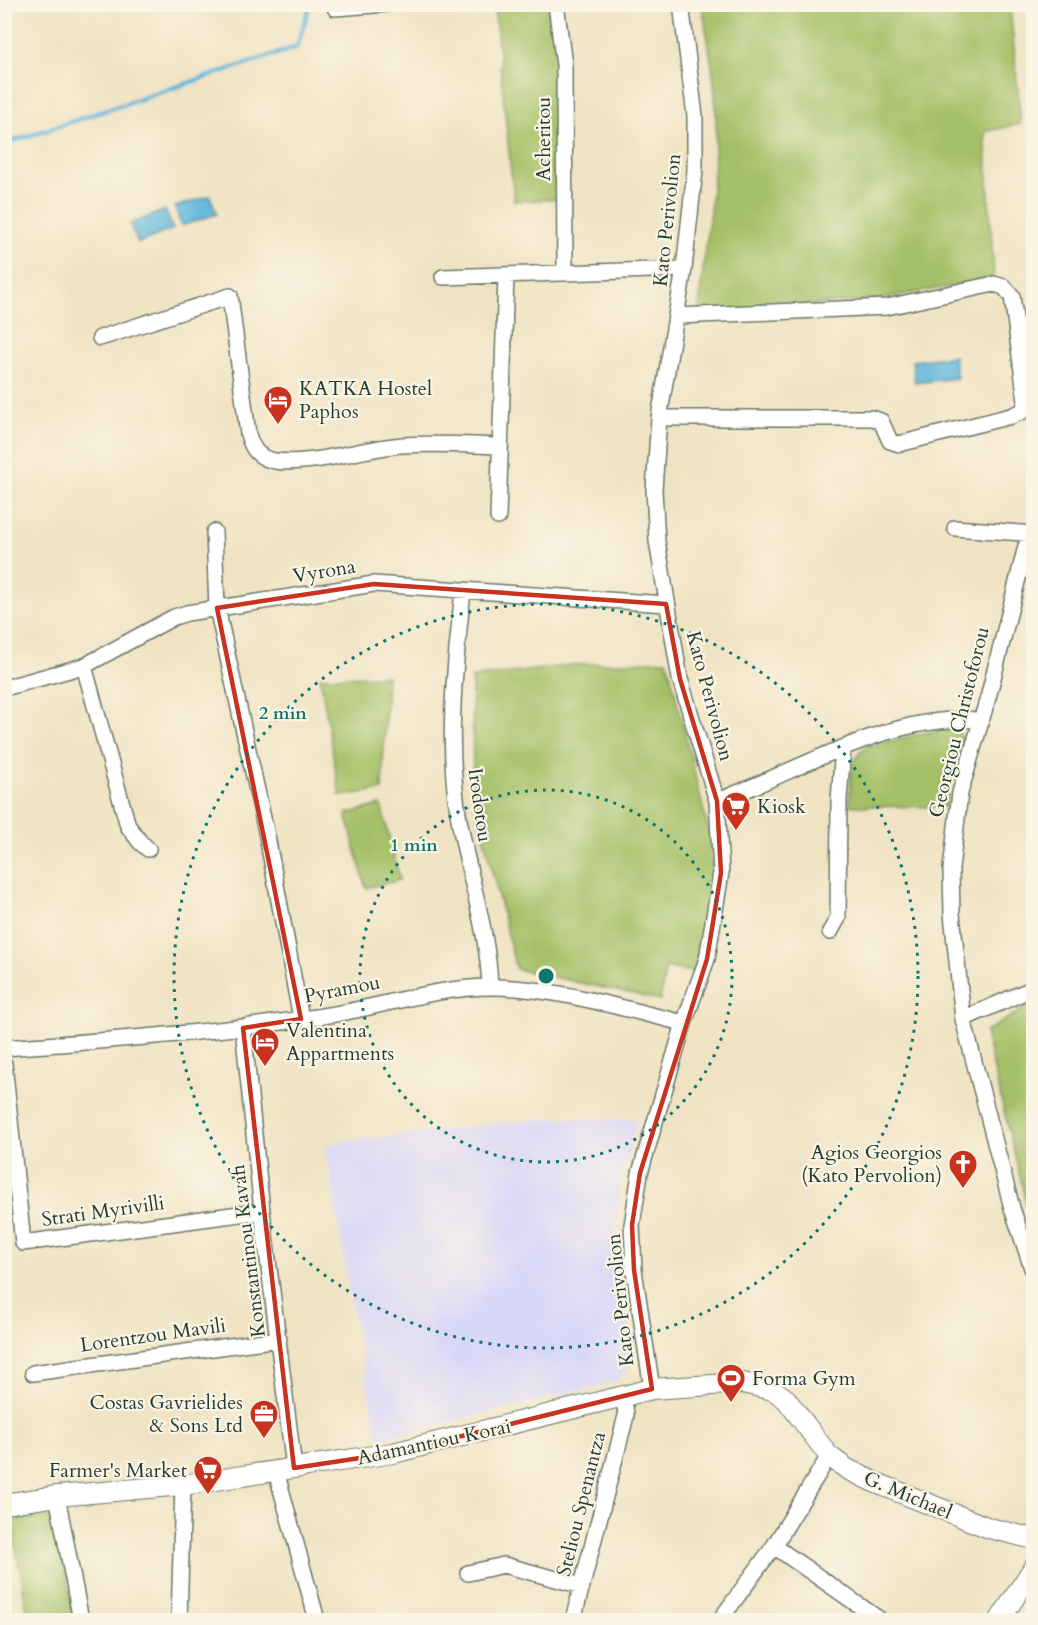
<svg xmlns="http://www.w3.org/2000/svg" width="1038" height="1625" font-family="Cardo,serif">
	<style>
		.built { fill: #d9d7f7 }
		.green { fill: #a4c066; stroke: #627e4d; stroke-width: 1.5 }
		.water { fill: #5eb6db; stroke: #3e7a88; stroke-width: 1.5 }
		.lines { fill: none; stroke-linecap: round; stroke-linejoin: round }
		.stream { stroke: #5eb6db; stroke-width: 4.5 }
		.minor-casing { stroke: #687766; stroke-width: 18 }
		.major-casing { stroke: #687766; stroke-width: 22 }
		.minor { stroke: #fff; stroke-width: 15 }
		.major { stroke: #fff; stroke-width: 20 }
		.marked { fill: none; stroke: #c8321e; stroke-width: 4.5; stroke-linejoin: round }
		.ring { fill: none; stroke: #0f766e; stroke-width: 3; stroke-dasharray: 3 6 }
		.labels { text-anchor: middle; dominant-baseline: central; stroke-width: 4.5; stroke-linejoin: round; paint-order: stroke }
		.street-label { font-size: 20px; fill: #1f3d34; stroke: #fcf5e5 }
		.poi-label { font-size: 20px; fill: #1f3d34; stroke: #fcf5e5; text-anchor: start }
		.centre { fill: #0f766e; stroke: #fcf5e5; stroke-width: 3 }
		.ring-label { font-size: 18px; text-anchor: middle; font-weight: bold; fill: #0f766e; stroke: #fcf5e5; stroke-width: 4.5; stroke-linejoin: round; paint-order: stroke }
	</style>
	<rect width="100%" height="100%" fill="#fcf5e5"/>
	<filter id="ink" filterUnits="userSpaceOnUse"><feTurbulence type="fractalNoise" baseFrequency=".0167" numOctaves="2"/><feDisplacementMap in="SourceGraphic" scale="12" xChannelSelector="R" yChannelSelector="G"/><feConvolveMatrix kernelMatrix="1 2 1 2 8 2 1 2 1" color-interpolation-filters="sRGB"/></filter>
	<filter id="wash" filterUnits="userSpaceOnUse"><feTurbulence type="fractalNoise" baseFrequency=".008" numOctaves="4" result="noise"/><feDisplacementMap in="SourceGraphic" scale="24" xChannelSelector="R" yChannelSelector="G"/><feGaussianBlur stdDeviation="1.35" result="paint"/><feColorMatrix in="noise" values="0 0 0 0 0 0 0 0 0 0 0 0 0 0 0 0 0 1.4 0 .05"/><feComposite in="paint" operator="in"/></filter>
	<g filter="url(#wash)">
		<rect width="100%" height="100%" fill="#f0e3c3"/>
		<!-- built -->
		<path class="built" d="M549,1118L638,1120L620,1180L614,1248L632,1351L628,1370L614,1382L378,1439L349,1292L326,1144Z"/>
		<!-- green -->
		<path class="green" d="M494,5H544C564,27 558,163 559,199L514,201Z
			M702,5H1010L1021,124L985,132L994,279L867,301L698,312C705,251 714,190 716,128C717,86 709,46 702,5Z
			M667,660L711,841L712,888L696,973L666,967L660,1000L516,969L473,794L472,678L571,665Z
			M387,676L382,790L340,796L320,677Z
			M947,728H954L963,738L945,807L852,806L849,802C851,781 849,760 866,746Z
			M381,805L400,880L366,888L346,814Z
			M1033,1003L1034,1231H1033L985,1032Z
			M44,1515L53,1518L58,1526L74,1620H29L11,1521Z"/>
		<!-- water -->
		<path class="water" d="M210,196L217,214L181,226L175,207Z
			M165,210L173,229L138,243L130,224Z
			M954,356L957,378L915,383L912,361Z"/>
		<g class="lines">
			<!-- stream -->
			<path class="stream" d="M4,144L297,47L310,5L319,4"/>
		</g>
	</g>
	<g filter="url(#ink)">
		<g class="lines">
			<!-- minor casing -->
			<g class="minor-casing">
				<path id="minor" d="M556,4L564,65L565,273
					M335,8L387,4
					M443,277L684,269
					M100,338L230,296L248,434C252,449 258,458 275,461C311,466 364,448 402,445C434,443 467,445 499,446
					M659,418H872L881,421L890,441L899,444L1011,416L1023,411L1026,401L1012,296L1004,287L994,284L887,307L677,316
					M498,517L506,275
					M955,528L1034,534
					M214,532L217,608L267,836L301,1019
					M1033,534L1026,546L989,694L960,793L951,869L952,914L963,1019L1012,1208L1034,1274
					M463,591C455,664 447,734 457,806C465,866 488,926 490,987
					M84,666L128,826L140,842L148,849
					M4,688L84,666L174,617L187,613L374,584L666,604
					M717,801C802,770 888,713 981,720
					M830,932L838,918L839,800L843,748
					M963,1019L1034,988
					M243,1028L262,1211L294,1468
					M4,1048C115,1040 226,1032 335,1014C388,1005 438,987 492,987C554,987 624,1009 684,1023
					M4,1064L23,1243L262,1211
					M33,1373L279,1339
					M652,1389L634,1270L632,1225L640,1173L684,1023L707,959L721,873L717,801L680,679L657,541L654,490L659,418L684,269L695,170V116L681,4
					M276,1471L317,1620
					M57,1496L81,1620
					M774,1546L880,1620
					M468,1573L504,1565L582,1586
					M179,1620L183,1485
					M573,1620L626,1416L624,1397
					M720,1620L774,1546L829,1456"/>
			</g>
			<!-- major casing -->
			<g class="major-casing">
				<path id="major" d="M4,1504L57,1496L183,1485L393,1453L652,1389L743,1383L773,1390L786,1399L829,1456L847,1469L874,1482L989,1528L1034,1539
					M1000,1620L1034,1567"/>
			</g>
			<!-- minor -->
			<use href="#minor" class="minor"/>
			<!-- major -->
			<use href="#major" class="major"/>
		</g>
	</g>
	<!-- marked area -->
	<path class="marked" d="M374,584L666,604L680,679L717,801L721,873L707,959L640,1173L632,1225L634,1270L652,1389L393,1453L294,1468L243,1028L301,1019L217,608Z"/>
	<!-- distance rings -->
	<g class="ring">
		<circle cx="546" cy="976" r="186"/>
		<circle cx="546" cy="976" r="372"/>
	</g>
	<!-- icons -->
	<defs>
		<g id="hotel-pin" transform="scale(1.5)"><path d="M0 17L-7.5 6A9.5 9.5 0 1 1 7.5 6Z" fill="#c8321e" stroke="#fcf5e5"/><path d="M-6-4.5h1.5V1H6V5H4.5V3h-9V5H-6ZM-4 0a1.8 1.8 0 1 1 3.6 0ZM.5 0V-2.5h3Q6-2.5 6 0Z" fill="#fff"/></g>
		<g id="supermarket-pin" transform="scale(1.5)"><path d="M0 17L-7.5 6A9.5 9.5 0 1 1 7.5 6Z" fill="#c8321e" stroke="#fcf5e5"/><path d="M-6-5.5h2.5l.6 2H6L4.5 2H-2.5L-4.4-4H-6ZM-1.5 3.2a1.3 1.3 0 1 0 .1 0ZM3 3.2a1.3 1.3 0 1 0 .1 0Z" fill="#fff"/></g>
		<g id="church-pin" transform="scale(1.5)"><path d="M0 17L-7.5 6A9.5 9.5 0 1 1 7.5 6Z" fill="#c8321e" stroke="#fcf5e5"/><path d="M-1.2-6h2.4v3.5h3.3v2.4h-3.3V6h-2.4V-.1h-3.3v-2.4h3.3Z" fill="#fff"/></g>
		<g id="stadium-pin" transform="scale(1.5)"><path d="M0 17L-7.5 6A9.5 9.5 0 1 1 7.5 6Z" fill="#c8321e" stroke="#fcf5e5"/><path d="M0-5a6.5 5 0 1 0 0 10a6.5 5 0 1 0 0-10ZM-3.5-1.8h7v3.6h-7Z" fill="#fff"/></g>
		<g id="office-pin" transform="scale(1.5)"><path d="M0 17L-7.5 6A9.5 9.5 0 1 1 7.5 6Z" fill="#c8321e" stroke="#fcf5e5"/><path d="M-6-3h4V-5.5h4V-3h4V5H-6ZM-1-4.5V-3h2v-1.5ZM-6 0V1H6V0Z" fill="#fff"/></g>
	</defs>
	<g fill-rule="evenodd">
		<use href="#hotel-pin" x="278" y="400"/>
		<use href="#supermarket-pin" x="736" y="806"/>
		<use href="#hotel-pin" x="265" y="1042"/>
		<use href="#church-pin" x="963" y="1164"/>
		<use href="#stadium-pin" x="731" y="1378"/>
		<use href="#office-pin" x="264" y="1414"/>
		<use href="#supermarket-pin" x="208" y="1470"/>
	</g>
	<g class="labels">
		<!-- street labels -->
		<g class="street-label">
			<text transform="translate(543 139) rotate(-90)">Acheritou</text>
			<text transform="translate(667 220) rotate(-84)">Kato Perivolion</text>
			<text transform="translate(324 571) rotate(-9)">Vyrona</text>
			<text transform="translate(710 696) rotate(75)">Kato Perivolion</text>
			<text transform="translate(959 722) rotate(-76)">Georgiou Christoforou</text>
			<text transform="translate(480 805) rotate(82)">Irodotou</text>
			<text transform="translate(342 989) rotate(-11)">Pyramou</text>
			<text transform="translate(103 1211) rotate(-8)">Strati Myrivilli</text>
			<text transform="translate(248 1251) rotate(-97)">Konstantinou Kavafi</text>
			<text transform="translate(620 1300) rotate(-96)">Kato Perivolion</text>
			<text transform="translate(153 1335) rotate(-8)">Lorentzou Mavili</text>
			<text transform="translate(434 1442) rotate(-12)">Adamantiou Korai</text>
			<text transform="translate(908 1495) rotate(23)">G. Michael</text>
			<text transform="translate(581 1504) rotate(-76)">Steliou Spenantza</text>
		</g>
		<!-- poi labels -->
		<g class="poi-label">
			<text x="299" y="388">KATKA Hostel<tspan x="299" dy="23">Paphos</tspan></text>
			<text x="757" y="806">Kiosk</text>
			<text x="286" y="1030">Valentina<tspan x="286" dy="23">Appartments</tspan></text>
			<text x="942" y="1152" text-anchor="end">Agios Georgios<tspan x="942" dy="23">(Kato Pervolion)</tspan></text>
			<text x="752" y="1378">Forma Gym</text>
			<text x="243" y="1402" text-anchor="end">Costas Gavrielides<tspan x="243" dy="23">&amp; Sons Ltd</tspan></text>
			<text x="187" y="1470" text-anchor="end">Farmer's Market</text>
		</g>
	</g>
	<circle cx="546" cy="976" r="9" class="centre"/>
	<g class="ring-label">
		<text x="283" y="719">2 min</text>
		<text x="414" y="851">1 min</text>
	</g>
	<!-- margin -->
	<rect width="1038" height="1625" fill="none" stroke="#fcf5e5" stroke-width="24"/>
</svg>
